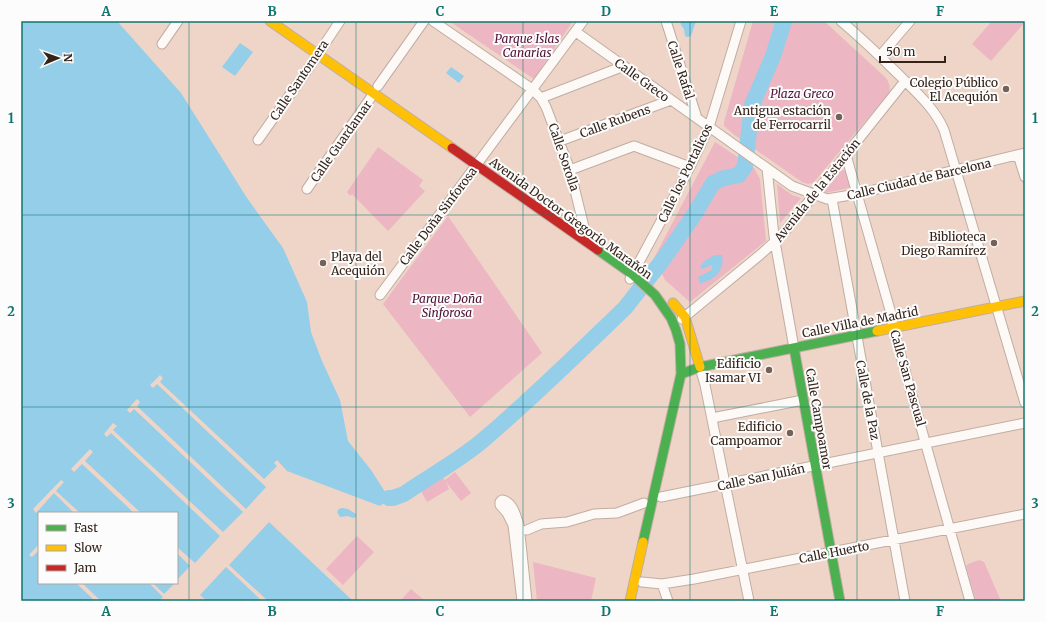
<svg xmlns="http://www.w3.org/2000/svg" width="1046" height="622" font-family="Merriweather,serif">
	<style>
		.green { fill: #ecb6c3 }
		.water { fill: #94cee9 }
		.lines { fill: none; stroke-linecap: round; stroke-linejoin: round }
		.river { stroke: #94cee9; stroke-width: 16 }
		.street-casing { stroke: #c0ada2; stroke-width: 11 }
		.fast-casing { stroke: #c0ada2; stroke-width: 11 }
		.slow-casing { stroke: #c0ada2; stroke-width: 11 }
		.jam-casing { stroke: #c0ada2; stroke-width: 11 }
		.street { stroke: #fcf9f7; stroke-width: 9 }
		.fast { stroke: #4caf50; stroke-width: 9 }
		.slow { stroke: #ffc107; stroke-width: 9 }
		.jam { stroke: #c62828; stroke-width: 9 }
		.grid { fill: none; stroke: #0f766e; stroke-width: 1; stroke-opacity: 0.55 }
		.poi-dot { fill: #756156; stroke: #fcfcfc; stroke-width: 1.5 }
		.labels { text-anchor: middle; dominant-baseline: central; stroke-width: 4; stroke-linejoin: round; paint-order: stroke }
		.park-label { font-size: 12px; font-style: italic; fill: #4f1033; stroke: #fcfcfc }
		.street-label { font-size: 12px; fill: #342319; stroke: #fcfcfc }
		.poi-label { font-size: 12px; fill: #342319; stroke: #fcfcfc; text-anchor: end }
		.neatline { fill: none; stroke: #0f766e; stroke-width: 1.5 }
		.grid-label { font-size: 13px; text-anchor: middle; font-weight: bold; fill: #0f766e }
	</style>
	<rect width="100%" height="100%" fill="#eed5c7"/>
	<!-- green -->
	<path class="green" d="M449,21H573L534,79Z
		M753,21H824L886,78C889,83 891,87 889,93L813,183L808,184L802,182L736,136L724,126V122Z
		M992,21H1024L1025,22L991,61L972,44Z
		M715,142L754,168L760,179L766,241L690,302L665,280L654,258Z
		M378,147L423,180L419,186L425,191L388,231L352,194L350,196L347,192Z
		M841,170H846L850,186L849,188L825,193L824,191Z
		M777,184L792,195L801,198L780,223Z
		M448,216L542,353L470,417L383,304Z
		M455,472L471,493L461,501L446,482L449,489L427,502L421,491L443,478L445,480Z
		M357,536L374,552L343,585L326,569Z
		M979,560L984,562L1001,601H976L966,566L968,564Z
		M533,562L596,578L591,601H537Z
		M411,589L425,601H400Z"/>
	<!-- water -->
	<path class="water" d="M21,21H117L181,93L247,198L283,248L307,302L311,332L322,361L340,400L348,441L371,470L389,498L380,506L287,471L277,460L274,463L277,466L264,479L160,382L163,378L160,375L150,385L153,388L157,384L266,487L246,509L137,406L140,402L137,399L127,410L130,413L134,409L243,512L223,532L113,430L117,426L113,423L104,434L107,437L111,433L220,536L195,563L177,547V513H141L85,461L93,452L90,449L71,469L74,472L82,464L134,513H80L56,491L64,482L61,480L33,509L36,513L54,493L74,513H39V544L29,555L32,557L39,550V583H76L95,601H21Z
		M680,21H696L691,36L687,37L685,36L684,29L681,25Z
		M240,43L253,52L235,76L222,67Z
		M451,67L464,76L459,83L446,73Z
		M715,255H722C725,270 714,281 700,283L698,277L712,270V265L702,269L700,266L706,260Z
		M342,508L348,509L356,514V517L353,518L348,516L340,517L337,512L339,509Z
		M269,522L353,601H268L229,565Z
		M177,553L190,566L177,580Z
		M226,567L262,601H207L200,595Z
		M82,583H149L163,597L159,601H101Z
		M153,583H175L164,594Z"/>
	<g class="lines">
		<!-- river -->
		<path class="river" d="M389,498H393L404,494C430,476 458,461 482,441C532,399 578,353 625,308L662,261L694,215L713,183L724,178L739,175L745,166L752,105L773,56L784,21"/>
		<!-- street casing -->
		<g class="street-casing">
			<path id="street" d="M433,21L532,89L541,98L546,107L570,170L585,231
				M666,21L697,118
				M841,21C861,38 879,55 897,73C915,91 934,107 944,130L1025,403
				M576,32L792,186L827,199L857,194L1025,153
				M162,44L178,21
				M880,56L910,21
				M378,86L424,21
				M541,98L624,66
				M258,140L308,69L340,21
				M560,141L671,100
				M846,155L892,317L893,328L970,601
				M1018,155L1025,177
				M767,168L774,236L794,348
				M570,170L634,146L690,167
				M307,189L374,93
				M832,199L905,601
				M630,279L690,167L709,127L741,21
				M380,295L583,21
				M682,319L761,254L782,235L905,81
				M700,367L705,385L749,601
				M712,418L803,400
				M661,497L1025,423
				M527,530L541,524L567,522L594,514L617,513L644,503
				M642,582L662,584L694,579L1025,514
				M662,584L668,601
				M522,601L513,525L507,513L500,505V502L502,500C513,502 516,516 519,525L527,601"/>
		</g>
		<!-- fast casing -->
		<g class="fast-casing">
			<path id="fast" d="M598,250L632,274L655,295L671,318L676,330L680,344L681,374L643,542
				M794,348L840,601
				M681,374L700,367L877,331"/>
		</g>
		<!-- slow casing -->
		<g class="slow-casing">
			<path id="slow" d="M270,21L452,148
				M673,303L685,317L700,367
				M877,331L1025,301
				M630,601L643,542"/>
		</g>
		<!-- jam casing -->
		<g class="jam-casing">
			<path id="jam" d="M452,148L598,250"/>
		</g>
		<!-- street -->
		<use href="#street" class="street"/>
		<!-- fast -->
		<use href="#fast" class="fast"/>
		<!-- slow -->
		<use href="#slow" class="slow"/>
		<!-- jam -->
		<use href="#jam" class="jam"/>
	</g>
	<!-- grid -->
	<path class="grid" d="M189,21V601M356,21V601M523,21V601M690,21V601M857,21V601M21,215H1025M21,407H1025"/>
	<!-- markers -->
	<g class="poi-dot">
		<circle cx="1006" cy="89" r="4"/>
		<circle cx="839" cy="117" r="4"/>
		<circle cx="994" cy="243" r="4"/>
		<circle cx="323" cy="263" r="4"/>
		<circle cx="769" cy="370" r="4"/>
		<circle cx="790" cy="433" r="4"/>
	</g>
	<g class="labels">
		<!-- park labels -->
		<g class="park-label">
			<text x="527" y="38">Parque Islas<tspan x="527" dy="14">Canarias</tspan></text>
			<text x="802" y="93">Plaza Greco</text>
			<text x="447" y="298">Parque Doña<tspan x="447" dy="14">Sinforosa</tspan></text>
		</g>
		<!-- street labels -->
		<g class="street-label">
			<text transform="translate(681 70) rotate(72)">Calle Rafal</text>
			<text transform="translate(299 80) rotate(-56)">Calle Santomera</text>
			<text transform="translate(642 80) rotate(36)">Calle Greco</text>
			<text transform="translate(615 121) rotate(-20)">Calle Rubens</text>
			<text transform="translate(341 141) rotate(-55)">Calle Guardamar</text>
			<text transform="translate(564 157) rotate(71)">Calle Sorolla</text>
			<text transform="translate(685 173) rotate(-64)">Calle los Portalicos</text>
			<text transform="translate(919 179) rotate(-13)">Calle Ciudad de Barcelona</text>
			<text transform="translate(817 190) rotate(-51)">Avenida de la Estación</text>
			<text transform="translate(438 216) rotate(-53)">Calle Doña Sinforosa</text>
			<text transform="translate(571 218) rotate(36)">Avenida Doctor Gregorio Marañón</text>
			<text transform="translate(860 322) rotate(-11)">Calle Villa de Madrid</text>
			<text transform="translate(908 378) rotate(74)">Calle San Pascual</text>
			<text transform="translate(868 400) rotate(79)">Calle de la Paz</text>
			<text transform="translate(819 419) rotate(80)">Calle Campoamor</text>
			<text transform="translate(761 477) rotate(-12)">Calle San Julián</text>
			<text transform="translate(834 552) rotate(-11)">Calle Huerto</text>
		</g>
		<!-- poi labels -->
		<g class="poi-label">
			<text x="998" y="82">Colegio Público<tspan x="998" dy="14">El Acequión</tspan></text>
			<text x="831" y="110">Antigua estación<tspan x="831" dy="14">de Ferrocarril</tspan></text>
			<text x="986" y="236">Biblioteca<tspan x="986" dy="14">Diego Ramírez</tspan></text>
			<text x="331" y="256" text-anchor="start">Playa del<tspan x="331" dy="14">Acequión</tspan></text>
			<text x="761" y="363">Edificio<tspan x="761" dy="14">Isamar VI</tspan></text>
			<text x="782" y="426">Edificio<tspan x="782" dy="14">Campoamor</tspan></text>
		</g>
	</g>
	<!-- border -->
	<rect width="1046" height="622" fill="none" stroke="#fcfcfc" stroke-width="44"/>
	<!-- legend -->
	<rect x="38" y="512" width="140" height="72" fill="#fcfcfc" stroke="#aca5a1"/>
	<rect x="46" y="525" width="20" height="6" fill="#4caf50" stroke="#aca5a1"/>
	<text x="74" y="532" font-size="12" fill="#342319">Fast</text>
	<rect x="46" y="545" width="20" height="6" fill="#ffc107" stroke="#aca5a1"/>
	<text x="74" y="552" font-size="12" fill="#342319">Slow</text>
	<rect x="46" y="565" width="20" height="6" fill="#c62828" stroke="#aca5a1"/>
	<text x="74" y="572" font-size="12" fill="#342319">Jam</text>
	<!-- north arrow -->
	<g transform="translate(58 58) rotate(88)" stroke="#fcfcfc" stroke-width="3" paint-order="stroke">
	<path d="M0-3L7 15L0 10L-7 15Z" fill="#342319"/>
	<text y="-6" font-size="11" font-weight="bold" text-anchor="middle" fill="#342319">N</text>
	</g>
	<!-- scale -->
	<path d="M880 56v6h65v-6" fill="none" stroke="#342319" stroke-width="2"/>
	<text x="886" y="56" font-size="12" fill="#342319" stroke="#fcfcfc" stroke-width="3" paint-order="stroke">50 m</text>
	<rect x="22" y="22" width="1002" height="578" class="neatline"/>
	<g class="grid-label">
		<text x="106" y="16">A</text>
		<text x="272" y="16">B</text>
		<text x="440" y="16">C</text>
		<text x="606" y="16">D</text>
		<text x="774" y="16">E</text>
		<text x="940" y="16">F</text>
		<text x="11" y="123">1</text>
		<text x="1035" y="123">1</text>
		<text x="11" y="316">2</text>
		<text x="1035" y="316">2</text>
		<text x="11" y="508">3</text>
		<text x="1035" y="508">3</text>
		<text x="106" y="616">A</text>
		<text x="272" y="616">B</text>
		<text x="440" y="616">C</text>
		<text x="606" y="616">D</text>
		<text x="774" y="616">E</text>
		<text x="940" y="616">F</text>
	</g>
</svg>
